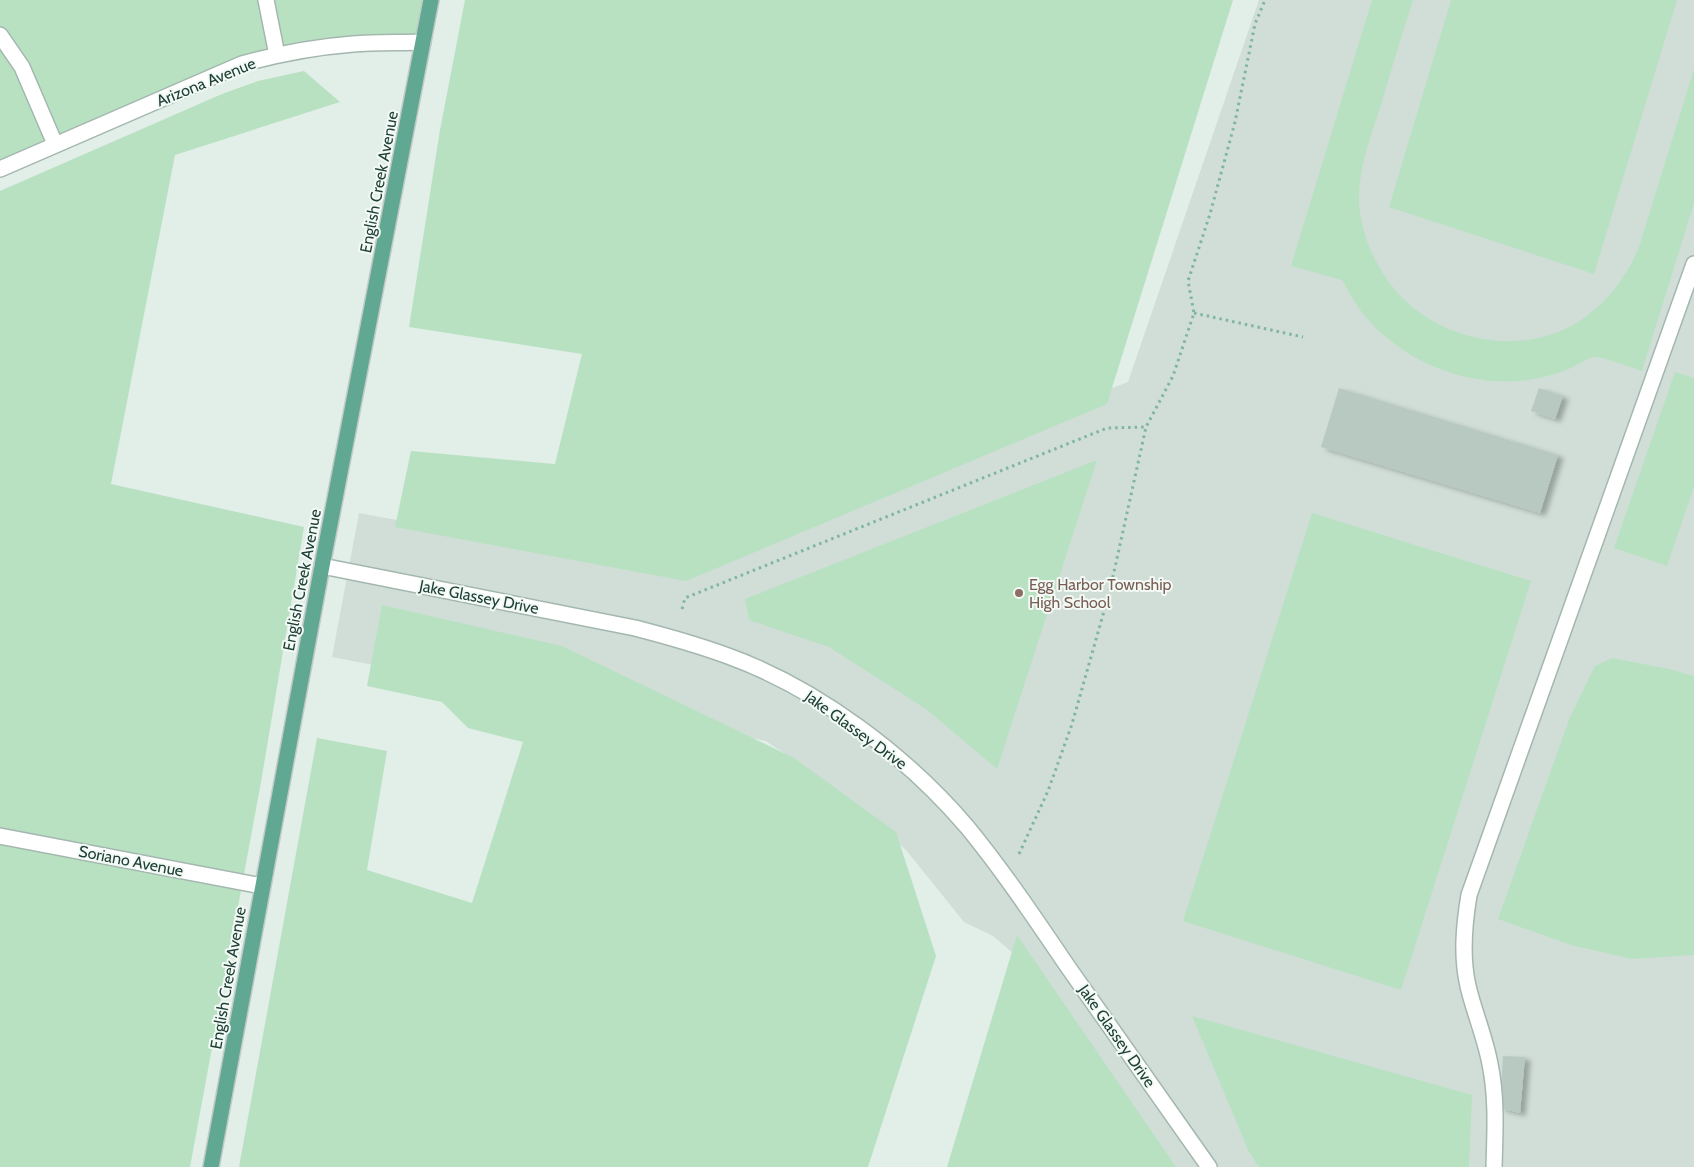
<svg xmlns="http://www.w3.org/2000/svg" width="1694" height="1167" font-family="Cabin,sans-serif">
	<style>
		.built { fill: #d0ded7 }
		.green { fill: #b8e1c2 }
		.building { fill: #b7c9c1; filter: url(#shadow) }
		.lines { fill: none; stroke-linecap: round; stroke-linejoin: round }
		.minor-casing { stroke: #a4b7af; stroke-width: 18 }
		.major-casing { stroke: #c1cac7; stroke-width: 18 }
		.path { stroke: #7fb5a2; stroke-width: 3; stroke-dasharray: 2.5 4; stroke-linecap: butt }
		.minor { stroke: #fff; stroke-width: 15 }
		.major { stroke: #61a893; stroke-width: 15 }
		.education-dot { fill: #8d6e63; stroke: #f3faf6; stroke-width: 2 }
		.labels { text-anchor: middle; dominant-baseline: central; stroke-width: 4; stroke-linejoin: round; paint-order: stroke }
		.street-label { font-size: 16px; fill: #204137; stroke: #f3faf6 }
		.education-label { font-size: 16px; fill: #785e54; stroke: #f3faf6; text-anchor: start }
	</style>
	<defs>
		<filter id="shadow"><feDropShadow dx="5.5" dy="3" stdDeviation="2.5" flood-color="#0004"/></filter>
	</defs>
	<rect width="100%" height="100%" fill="#e2eee8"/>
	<!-- built -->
	<path class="built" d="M1259,0H1694V1167H1164L1021,960L993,936L964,922L906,850L867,814L812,772L766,741L332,657L359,513L645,566L1128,382Z"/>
	<!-- green -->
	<path class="green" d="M0,0H431L423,42L277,55L0,169Z
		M465,0H1233L1107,404L686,581L395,527L411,451L555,464L582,354L409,327L440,130Z
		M1372,0H1413C1402,35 1391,70 1381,105C1370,139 1355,176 1360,212C1364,241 1377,268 1395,290C1440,343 1526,359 1584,318C1609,300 1627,276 1639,247L1694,69V203L1642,371C1632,368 1604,357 1595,357C1588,357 1578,365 1571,368C1557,374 1542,378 1527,380C1467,388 1403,362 1364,315C1355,304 1349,292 1342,280L1291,266Z
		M1451,0H1677L1594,274L1389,207Z
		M304,71L340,102L175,155L111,484L304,527L261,782L190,1167H0V191L222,94L258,81Z
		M1675,372L1694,378V487L1667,566L1614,548Z
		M1097,460L997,769L926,709L829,647L749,620L745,599Z
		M1312,513L1531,581L1401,990L1183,921Z
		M382,605L562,646L794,758L896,832L936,956L868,1167H239L317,738L387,751L367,870L472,903L523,742L468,728L442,702L367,686Z
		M1612,658L1669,669L1694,676V955L1632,959L1571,945L1498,919L1570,717L1595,666Z
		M1017,935L1176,1167H947Z
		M1192,1016L1472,1095L1469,1167H1259L1249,1152Z"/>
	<!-- building -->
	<path class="building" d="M1339,388L1558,455L1540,513L1321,447Z
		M1539,388L1563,396L1555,419L1531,411Z
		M1503,1056L1525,1057L1520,1113L1500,1108Z"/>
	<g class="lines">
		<!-- minor casing -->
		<g class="minor-casing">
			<path id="minor" d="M266,0L277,55
				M0,35L22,67L55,144
				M0,169L242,64C278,54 315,47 353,44C376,42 400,43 423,42
				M322,566L635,628C666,636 698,645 728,656C817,688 907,756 968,828C1004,872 1036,920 1068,967C1115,1033 1162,1100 1209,1167
				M0,836L262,886
				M1494,1167C1495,1132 1497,1098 1490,1064C1485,1037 1474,1012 1468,986C1461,956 1464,925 1469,895L1694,264"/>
		</g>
		<!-- major casing -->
		<g class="major-casing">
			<path id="major" d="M211,1167L322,566L431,0"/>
		</g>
		<!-- path -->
		<path class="path" d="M1194,313L1303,337
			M682,609L685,598L1107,428L1146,427
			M1019,854L1048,791L1072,724L1110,590L1146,427L1173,376L1194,313L1188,281L1210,214L1235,122L1255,24L1265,0"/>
		<!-- minor -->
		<use href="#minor" class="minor"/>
		<!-- major -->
		<use href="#major" class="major"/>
	</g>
	<!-- markers -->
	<circle class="education-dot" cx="1019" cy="593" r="5"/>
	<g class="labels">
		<!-- street labels -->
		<g class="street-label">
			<text transform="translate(206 82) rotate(-22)">Arizona Avenue</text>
			<text transform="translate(379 182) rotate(-79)">English Creek Avenue</text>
			<text transform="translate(302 580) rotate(-79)">English Creek Avenue</text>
			<text transform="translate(479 597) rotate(11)">Jake Glassey Drive</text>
			<text transform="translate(856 730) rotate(36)">Jake Glassey Drive</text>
			<text transform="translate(131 861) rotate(11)">Soriano Avenue</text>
			<text transform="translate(228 978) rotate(-80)">English Creek Avenue</text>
			<text transform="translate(1117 1036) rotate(55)">Jake Glassey Drive</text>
		</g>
		<!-- education labels -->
		<g class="education-label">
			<text x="1029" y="584">Egg Harbor Township<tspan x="1029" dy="18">High School</tspan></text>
		</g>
	</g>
</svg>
